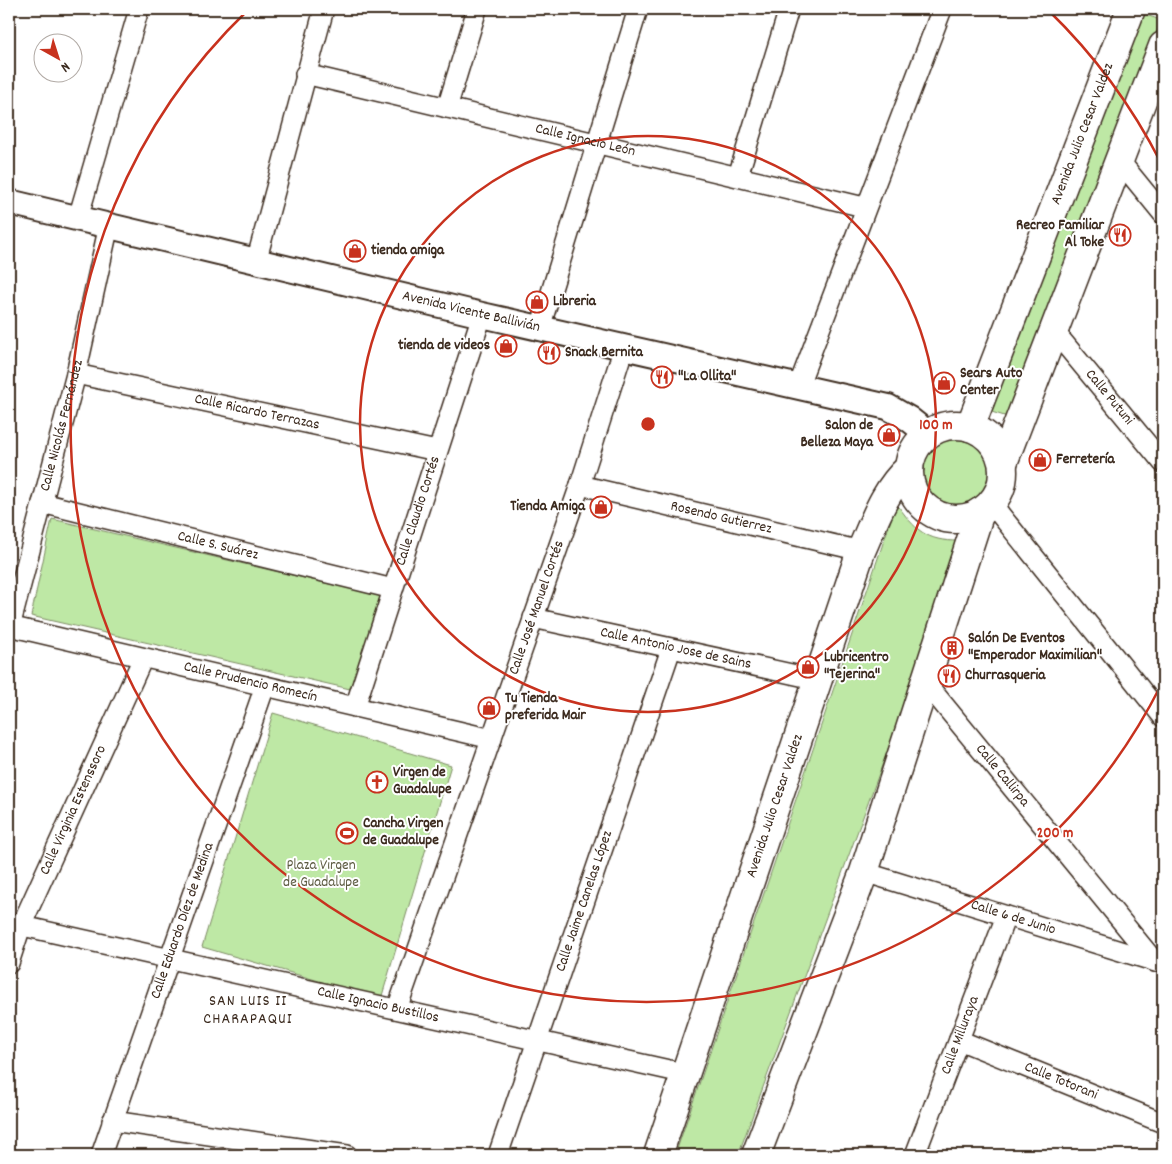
<svg xmlns="http://www.w3.org/2000/svg" width="1172" height="1164" font-family="Dekko,sans-serif">
	<style>
		.green { fill: #bee8a5; stroke: #7c8962 }
		.lines { fill: none; stroke-linecap: round; stroke-linejoin: round }
		.minor-casing { stroke: #3b2a1e; stroke-width: 22 }
		.tertiary-casing { stroke: #3b2a1e; stroke-width: 28 }
		.secondary-casing { stroke: #3b2a1e; stroke-width: 31 }
		.minor { stroke: #fff; stroke-width: 19 }
		.tertiary { stroke: #fff; stroke-width: 24 }
		.secondary { stroke: #fff; stroke-width: 28 }
		.ring { fill: none; stroke: #c8321e; stroke-width: 2.5 }
		.labels { text-anchor: middle; dominant-baseline: central; stroke-width: 4; stroke-linejoin: round; paint-order: stroke }
		.street-label { font-size: 15px; fill: #3b2a1e; stroke: #fff }
		.poi-label { font-size: 15px; font-weight: bold; fill: #3b2a1e; stroke: #fff; text-anchor: start }
		.park-label { font-size: 15px; fill: #5c5a40; stroke: #fff }
		.neighbourhood-label { font-size: 16px; letter-spacing: 1px; fill: #3b2a1e; stroke: #fff }
		.centre { fill: #c8321e; stroke: #fff; stroke-width: 2.5 }
		.ring-label { font-size: 15px; text-anchor: middle; font-weight: bold; fill: #c8321e; stroke: #fff; stroke-width: 4; stroke-linejoin: round; paint-order: stroke }
	</style>
	<rect width="100%" height="100%" fill="#fff"/>
	<filter id="ink" filterUnits="userSpaceOnUse"><feTurbulence type="fractalNoise" baseFrequency=".02" numOctaves="2"/><feDisplacementMap in="SourceGraphic" scale="10" xChannelSelector="R" yChannelSelector="G"/><feConvolveMatrix kernelMatrix="1 2 1 2 8 2 1 2 1" color-interpolation-filters="sRGB"/></filter>
	<g filter="url(#ink)">
		<!-- green -->
		<path class="green" d="M1140,13L1161,20L1011,418L985,410Z
			M921 473a35 35 0 1 1 70 0a35 35 0 1 1-70 0Z
			M899,507C918,534 930,542 965,541L738,1155H675L895,508Z
			M52,519L381,596L350,689L31,616Z
			M273,713L451,765L381,999L202,947Z"/>
		<g class="lines">
			<!-- minor casing -->
			<g class="minor-casing">
				<g id="minor">
					<path id="s1" d="M305,74L864,207"/>
					<path d="M447,108L477,9"/>
					<path d="M1119,160L1163,214"/>
					<path d="M738,176L789,9"/>
					<path d="M78,218L139,9"/>
					<path d="M256,262L324,9"/>
					<path d="M540,328L638,9"/>
					<path id="s2" d="M1055,332L1163,463"/>
					<path id="s3" d="M76,374L437,451"/>
					<path d="M798,387L942,9"/>
					<path id="s4" d="M580,485L861,551"/>
					<path id="s5" d="M42,503L393,589"/>
					<path d="M991,503L1163,717"/>
					<path id="s6" d="M533,618L819,680"/>
					<path id="s7" d="M9,626L492,739"/>
					<path id="s8" d="M10,627L76,374L109,225"/>
					<path id="s9" d="M926,683L1155,962"/>
					<path id="s10" d="M355,707L482,315"/>
					<path id="s11" d="M864,872L1156,962"/>
					<path id="s12" d="M9,923L687,1074"/>
					<path id="s13" d="M9,963L21,926L143,658"/>
					<path id="s14" d="M397,1009L580,485L624,347"/>
					<path id="s15" d="M959,1040L1163,1123"/>
					<path d="M112,1121L347,1155"/>
					<path id="s16" d="M101,1155L265,686"/>
					<path id="s17" d="M498,1155L671,649"/>
					<path id="s18" d="M915,1155L1006,916"/>
				</g>
			</g>
			<!-- tertiary casing -->
			<g class="tertiary-casing">
				<g id="tertiary">
					<path id="s19" d="M9,202L482,315L888,407L909,419L928,434"/>
				</g>
			</g>
			<!-- secondary casing -->
			<g class="secondary-casing">
				<g id="secondary">
					<circle cx="956" cy="472" r="47"/>
					<path id="s20" d="M970,427L1131,9"/>
					<path d="M1003,463L1163,46"/>
					<path id="s21" d="M658,1155L861,551C874,522 884,490 909,468"/>
					<path d="M756,1155L864,872L980,512"/>
				</g>
			</g>
			<!-- minor -->
			<use href="#minor" class="minor"/>
			<!-- tertiary -->
			<use href="#tertiary" class="tertiary"/>
			<!-- secondary -->
			<use href="#secondary" class="secondary"/>
		</g>
	</g>
	<!-- distance rings -->
	<g class="ring">
		<circle cx="648" cy="424" r="288"/>
		<path d="M1161 685A576 576 0 1 1 248 10M1048 10A576 576 0 0 1 1161 163"/>
	</g>
	<!-- icons -->
	<defs>
		<g id="restaurant-ring" transform="scale(1.125)"><circle r="9.5" fill="#fff" stroke="#c8321e" stroke-width="1.5"/><path d="M-5-6h1v4h1v-4h1v4h1v-4h1v5L-1.5 .5V6h-2V.5L-5-1ZM5-6V6H3V1.5H1.5Q1.5-4 5-6Z" fill="#c8321e"/></g>
		<g id="shop-ring" transform="scale(1.125)"><circle r="9.5" fill="#fff" stroke="#c8321e" stroke-width="1.5"/><path d="M-5-2.5h2.3a2.7 3.5 0 0 1 5.4 0H5L5.5 6h-11ZM-1.5-2.5h3a1.5 2.3 0 0 0-3 0Z" fill="#c8321e"/></g>
		<g id="building-ring" transform="scale(1.125)"><circle r="9.5" fill="#fff" stroke="#c8321e" stroke-width="1.5"/><path d="M-4-6H4V6H1V3H-1V6H-4ZM-2.5-4.3h1.7v1.8h-1.7ZM.8-4.3h1.7v1.8H.8ZM-2.5-1h1.7V.8h-1.7ZM.8-1h1.7V.8H.8Z" fill="#c8321e"/></g>
		<g id="church-ring" transform="scale(1.125)"><circle r="9.5" fill="#fff" stroke="#c8321e" stroke-width="1.5"/><path d="M-1.2-6h2.4v3.5h3.3v2.4h-3.3V6h-2.4V-.1h-3.3v-2.4h3.3Z" fill="#c8321e"/></g>
		<g id="stadium-ring" transform="scale(1.125)"><circle r="9.5" fill="#fff" stroke="#c8321e" stroke-width="1.5"/><path d="M0-5a6.5 5 0 1 0 0 10a6.5 5 0 1 0 0-10ZM-3.5-1.8h7v3.6h-7Z" fill="#c8321e"/></g>
	</defs>
	<g fill-rule="evenodd">
		<use href="#restaurant-ring" x="1120" y="235"/>
		<use href="#shop-ring" x="355" y="251"/>
		<use href="#shop-ring" x="537" y="302"/>
		<use href="#shop-ring" x="506" y="346"/>
		<use href="#restaurant-ring" x="549" y="353"/>
		<use href="#restaurant-ring" x="662" y="377"/>
		<use href="#shop-ring" x="944" y="383"/>
		<use href="#shop-ring" x="889" y="435"/>
		<use href="#shop-ring" x="1040" y="460"/>
		<use href="#shop-ring" x="601" y="507"/>
		<use href="#building-ring" x="952" y="648"/>
		<use href="#shop-ring" x="808" y="667"/>
		<use href="#restaurant-ring" x="949" y="676"/>
		<use href="#shop-ring" x="489" y="708"/>
		<use href="#church-ring" x="377" y="782"/>
		<use href="#stadium-ring" x="347" y="833"/>
	</g>
	<g class="labels">
		<!-- street labels -->
		<g class="street-label">
			<text stroke="none"><textPath href="#s20" startOffset="314">Avenida Julio Cesar Valdez</textPath></text>
			<text stroke="none"><textPath href="#s1" startOffset="288">Calle Ignacio León</textPath></text>
			<text stroke="none"><textPath href="#s19" startOffset="475">Avenida Vicente Ballivián</textPath></text>
			<text stroke="none"><textPath href="#s2" startOffset="85">Calle Putuni</textPath></text>
			<text stroke="none"><textPath href="#s3" startOffset="185">Calle Ricardo Terrazas</textPath></text>
			<text stroke="none"><textPath href="#s8" startOffset="208">Calle Nicolás Fernández</textPath></text>
			<text stroke="none"><textPath href="#s10" startOffset="206">Calle Claudio Cortés</textPath></text>
			<text stroke="none"><textPath href="#s4" startOffset="145">Rosendo Gutierrez</textPath></text>
			<text stroke="none"><textPath href="#s5" startOffset="181">Calle S. Suárez</textPath></text>
			<text stroke="none"><textPath href="#s14" startOffset="425">Calle José Manuel Cortés</textPath></text>
			<text stroke="none"><textPath href="#s6" startOffset="146">Calle Antonio Jose de Sains</textPath></text>
			<text stroke="none"><textPath href="#s7" startOffset="248">Calle Prudencio Romecín</textPath></text>
			<text stroke="none"><textPath href="#s9" startOffset="120">Calle Callirpa</textPath></text>
			<text stroke="none"><textPath href="#s21" startOffset="368">Avenida Julio Cesar Valdez</textPath></text>
			<text stroke="none"><textPath href="#s13" startOffset="166">Calle Virginia Estenssoro</textPath></text>
			<text stroke="none"><textPath href="#s17" startOffset="268">Calle Jaime Canelas López</textPath></text>
			<text stroke="none"><textPath href="#s11" startOffset="156">Calle 6 de Junio</textPath></text>
			<text stroke="none"><textPath href="#s16" startOffset="248">Calle Eduardo Díez de Medina</textPath></text>
			<text stroke="none"><textPath href="#s12" startOffset="378">Calle Ignacio Bustillos</textPath></text>
			<text stroke="none"><textPath href="#s18" startOffset="128">Calle Milluraya</textPath></text>
			<text stroke="none"><textPath href="#s15" startOffset="110">Calle Totorani</textPath></text>
		</g>
		<!-- poi labels -->
		<g class="poi-label">
			<text x="1104" y="226" text-anchor="end">Recreo Familiar<tspan x="1104" dy="17">Al Toke</tspan></text>
			<text x="371" y="251">tienda amiga</text>
			<text x="553" y="302">Libreria</text>
			<text x="490" y="346" text-anchor="end">tienda de videos</text>
			<text x="565" y="353">Snack Bernita</text>
			<text x="960" y="374">Sears Auto<tspan x="960" dy="17">Center</tspan></text>
			<text x="678" y="377">"La Ollita"</text>
			<text x="873" y="426" text-anchor="end">Salon de<tspan x="873" dy="17">Belleza Maya</tspan></text>
			<text x="1056" y="460">Ferretería</text>
			<text x="585" y="507" text-anchor="end">Tienda Amiga</text>
			<text x="968" y="639">Salón De Eventos<tspan x="968" dy="17">"Emperador Maximilian"</tspan></text>
			<text x="824" y="658">Lubricentro<tspan x="824" dy="17">"Tejerina"</tspan></text>
			<text x="965" y="676">Churrasqueria</text>
			<text x="505" y="699">Tu Tienda<tspan x="505" dy="17">preferida Mair</tspan></text>
			<text x="393" y="773">Virgen de<tspan x="393" dy="17">Guadalupe</tspan></text>
			<text x="363" y="824">Cancha Virgen<tspan x="363" dy="17">de Guadalupe</tspan></text>
		</g>
		<!-- park labels -->
		<g class="park-label">
			<text x="321" y="866">Plaza Virgen<tspan x="321" dy="17">de Guadalupe</tspan></text>
		</g>
		<!-- neighbourhood labels -->
		<g class="neighbourhood-label">
			<text x="248" y="1001">SAN LUIS II<tspan x="248" dy="18">CHARAPAQUI</tspan></text>
		</g>
	</g>
	<circle cx="648" cy="424" r="8" class="centre"/>
	<g class="ring-label">
		<text x="936" y="429">100 m</text>
		<text x="1055" y="837">200 m</text>
	</g>
	<!-- margin -->
	<rect width="1172" height="1164" fill="none" stroke="#fff" stroke-width="30"/>
	<rect x="15" y="15" width="1142" height="1134" fill="none" stroke="#3b2a1e" stroke-width="2" filter="url(#ink)"/>
	<!-- north arrow -->
	<g transform="translate(58 58) rotate(141)"><circle r="24" fill="#ffffff" stroke="#b1aaa5"/>
	<path d="M0-4L9 19L0 12L-9 19Z" fill="#c8321e"/>
	<text y="-8" font-size="14" font-weight="bold" text-anchor="middle" fill="#3b2a1e">N</text>
	</g>
</svg>
